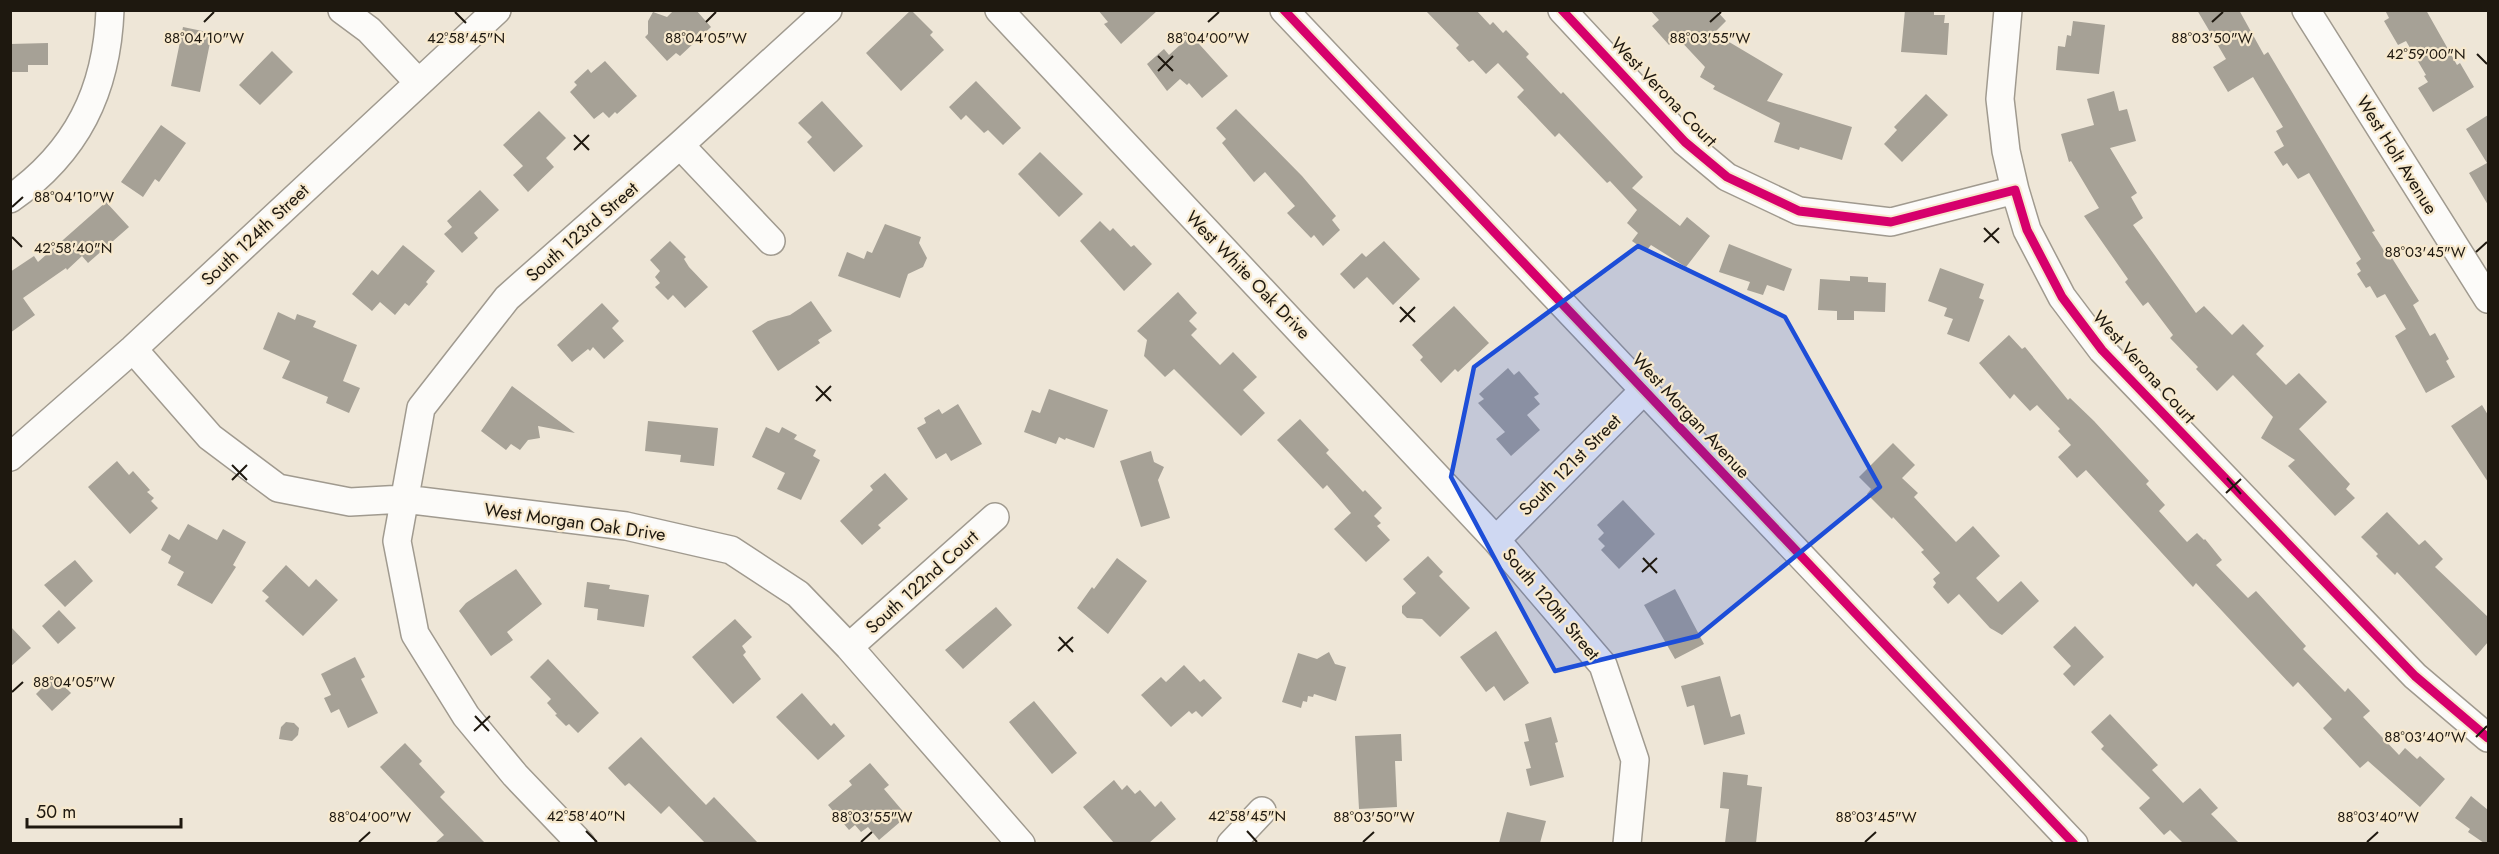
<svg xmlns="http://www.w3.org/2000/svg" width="2499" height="854" font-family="Jost,sans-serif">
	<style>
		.building { fill: #a6a196 }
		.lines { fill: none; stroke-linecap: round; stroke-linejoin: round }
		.minor-casing { stroke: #a09a8f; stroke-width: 30 }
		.minor { stroke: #fcfbf9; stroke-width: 27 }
		.cycleway-casing { stroke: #f7e9ce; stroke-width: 13 }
		.cycleway { stroke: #d6006c; stroke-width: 9 }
		.marked { fill: #1d4ed8; fill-opacity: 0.2; stroke: #1d4ed8; stroke-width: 4.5; stroke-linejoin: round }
		.ticks { fill: none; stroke: #1e180f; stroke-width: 2 }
		.labels { text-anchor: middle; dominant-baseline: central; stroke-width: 4.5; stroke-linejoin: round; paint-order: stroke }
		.street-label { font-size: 18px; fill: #1e180f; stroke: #f7e9ce }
		.ticks-label { font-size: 15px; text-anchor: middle; fill: #1e180f; stroke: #f7e9ce; stroke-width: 4.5; stroke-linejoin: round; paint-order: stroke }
	</style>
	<rect width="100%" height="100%" fill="#eee6d7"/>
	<!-- building -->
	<path class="building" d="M674,10H696L711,27L680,56L676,53L667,61L645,37L648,34V21L653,12L667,17Z
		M911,10L933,32L930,35L944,50L901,91L866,53Z
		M1098,10H1158L1121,44L1104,24L1108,22Z
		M1425,10H1476L1490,25L1493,22L1503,33L1506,30L1529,54L1526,57L1561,94L1563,92L1643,177L1632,188L1680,226L1687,217L1710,236L1686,267L1651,245L1646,251L1632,241L1638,233L1627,223L1637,210L1610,181L1607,183L1559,133L1555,137L1517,97L1524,90L1498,63L1486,74L1473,60L1469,62L1456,48L1459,45Z
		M1650,10H1716L1726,21L1714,33L1783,74L1767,101L1852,127L1842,160L1800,147L1799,150L1774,142L1780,123L1713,89L1715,86L1700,77L1705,67L1677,37L1669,45L1652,26L1659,20Z
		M1905,10H1934V15H1945L1944,23H1949L1947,55L1901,52Z
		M2197,10H2239L2264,55L2268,52L2375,231L2372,232L2390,260L2392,258L2419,301L2413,305L2430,336L2435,333L2449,359L2446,361L2455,377L2426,393L2395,336L2406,329L2385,294L2377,298L2370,286L2366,288L2357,274L2361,271L2356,263L2361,259L2309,173L2298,179L2287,163L2283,166L2274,152L2284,146L2276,131L2283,127L2253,77L2228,92L2213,67L2226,59Z
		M2385,10H2426L2457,65L2460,63L2474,87L2433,112L2418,88L2428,82L2424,76L2426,75L2406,41L2398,45L2384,21L2389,18Z
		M2073,21L2105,25L2099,74L2056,70L2058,46L2065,47L2067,35L2071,36Z
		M183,27L212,33L200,92L171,86Z
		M1191,35L1228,76L1202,98L1189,83L1187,85L1180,79L1167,91L1147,64L1164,49L1169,55Z
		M48,43V65H28V72H10V44Z
		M272,51L293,72L260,105L239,85Z
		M605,61L637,96L617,114L615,112L609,118L603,112L594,119L570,92L577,85L574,82L588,69L591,73Z
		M976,81L1021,128L1003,145L988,130L984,133L966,115L961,120L949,107Z
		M2114,91L2119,111L2127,109L2136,141L2110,148L2137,193L2131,197L2143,218L2133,225L2196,313L2204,306L2232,335L2243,324L2264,346L2256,354L2286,385L2299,373L2327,402L2299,429L2350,484L2346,489L2355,498L2335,516L2288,466L2295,460L2261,438L2273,417L2233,375L2217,391L2196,369L2198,367L2170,338L2173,335L2148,302L2143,306L2125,282L2128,279L2084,216L2099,208L2071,161L2069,162L2061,134L2094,125L2087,99Z
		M1926,94L1948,115L1902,162L1884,144L1897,130L1894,127Z
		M822,101L863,146L834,172L807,142L812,137L798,123Z
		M1236,109L1302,176L1336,216L1332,220L1340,230L1323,246L1314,235L1311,238L1287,213L1295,206L1265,172L1254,182L1222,143L1226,139L1216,128Z
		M539,111L566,138L546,158L554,167L528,192L513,175L523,166L503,145Z
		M2488,115V205L2469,173L2487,163L2466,129Z
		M161,125L186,143L159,182L155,179L143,197L121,182Z
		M1040,152L1083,194L1059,217L1018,174Z
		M480,190L499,210L474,233L478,238L462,253L444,234L452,227L447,221Z
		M106,202L129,227L88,263L82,256L67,270L66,268L23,298L35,315L10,333V272L34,256L38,262Z
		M1100,221L1110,231L1113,228L1131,247L1134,245L1152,264L1124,291L1080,241Z
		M885,224L921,237L919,243L927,258L923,267L908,274L900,298L838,276L847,252L864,259L867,251L872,253Z
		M670,241L686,257L684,259L689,267L708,287L685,308L673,295L668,300L655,287L660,283L655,277L660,271L650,260Z
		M1384,241L1420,279L1393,305L1367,277L1354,289L1340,274L1362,253L1366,257Z
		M1729,244L1792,269L1784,291L1767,285L1763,295L1747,290L1750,282L1719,272Z
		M403,245L435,271L426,282L428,284L409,306L405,303L395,315L380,302L372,311L352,294L372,270L378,275Z
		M1940,268L1984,284L1979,298L1984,300L1969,342L1947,334L1953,319L1944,316L1947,308L1928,301Z
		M1850,276L1868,277V282L1886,283L1885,312L1854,311V320H1837V311L1818,310L1820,279L1850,281Z
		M1178,292L1197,313L1189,321L1197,329L1191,335L1220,365L1233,352L1257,377L1243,390L1265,413L1241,436L1174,369L1165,377L1144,356L1147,340L1137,331Z
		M811,301L832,331L818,340L820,343L778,371L752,331L768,321L790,315Z
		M602,303L619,321L612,328L624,341L604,359L593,347L590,351L588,349L572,362L557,345Z
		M1454,306L1489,343L1458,372L1455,369L1441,383L1420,360L1423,357L1412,345Z
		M278,312L295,320L297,314L316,321L313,327L357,345L343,381L360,388L349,413L326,403L328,397L282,378L290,361L263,349Z
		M2009,335L2022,349L2025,347L2068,400L2070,398L2094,421L2149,481L2146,484L2165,505L2159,511L2187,542L2197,533L2204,540L2205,539L2222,560L2216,565L2248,598L2256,591L2306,646L2303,649L2345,692L2348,688L2370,711L2363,717L2399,755L2405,748L2417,759L2420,756L2445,779L2420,807L2368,761L2360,768L2323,728L2332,719L2298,682L2293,687L2196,583L2193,587L2086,470L2077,478L2058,457L2071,445L2058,431L2060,429L2037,405L2030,411L2014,394L2010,399L1979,363Z
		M1508,368L1514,375L1519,371L1539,394L1534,397L1540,404L1527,415L1540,430L1511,456L1496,439L1505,432L1478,403L1484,399L1479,394Z
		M512,386L575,433L538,426L540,438L528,440L520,450L511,444L506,450L481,431Z
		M1049,389L1108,410L1094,448L1066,438L1065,440L1059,437L1056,444L1024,432L1032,410L1040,413Z
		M958,404L982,444L951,461L946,453L936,459L917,428L926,423L924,418L939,409L942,414Z
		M2482,405L2488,415V482L2451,426Z
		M1300,419L1329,450L1326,453L1363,492L1365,490L1382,508L1374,516L1381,523L1377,526L1390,540L1366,562L1334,529L1351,513L1327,485L1323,489L1277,440Z
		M648,421L718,428L714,466L680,462L681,455L645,451Z
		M766,427L779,433L782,427L797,435L794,439L816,450L813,456L820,460L801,500L777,489L785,473L752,457Z
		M1893,443L1915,465L1902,478L1918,493L1914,497L1956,542L1973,526L2000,556L1976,578L1998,602L2021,581L2039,601L2002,635L1990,628L1959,594L1948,604L1933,587L1936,583L1933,579L1940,573L1921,552L1924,550L1893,517L1892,519L1867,494L1871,489L1859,477Z
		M1151,451L1154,462L1164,467L1158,480L1170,518L1141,527L1120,461Z
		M117,461L129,475L133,471L150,490L147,492L154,498L151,501L158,508L130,534L88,487Z
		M885,473L908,499L878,525L881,528L862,545L840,521L873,490L870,486Z
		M1623,500L1655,534L1619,569L1601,550L1605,546L1598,539L1604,533L1597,525Z
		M2387,512L2419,545L2425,540L2443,559L2435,567L2488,617V642L2476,656L2397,572L2395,575L2376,556L2378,554L2361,537Z
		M188,524L217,540L223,529L246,542L233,565L236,567L212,604L177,585L184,572L168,563L171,556L161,550L169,534L179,540Z
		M1428,556L1443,572L1439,576L1470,608L1440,637L1422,619L1407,618L1402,613V606L1416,593L1403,579Z
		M1117,558L1147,581L1108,634L1077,608L1092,587L1094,589Z
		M75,560L93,581L65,607L44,585Z
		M286,565L309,587L316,579L338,600L303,636L265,601L269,597L262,591Z
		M516,569L542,604L507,632L513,640L491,656L459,611L466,603Z
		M587,582L610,585L609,589L649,595L644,627L597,620L598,609L584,607Z
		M1675,589L1704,644L1675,659L1644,605Z
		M996,607L1012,625L963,669L945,650Z
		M59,610L76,628L58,644L42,626Z
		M735,619L752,637L742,646L746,652L743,655L761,679L733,704L692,657Z
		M10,626L31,648L10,667Z
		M2075,626L2104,657L2074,686L2063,674L2071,666L2053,647Z
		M1496,631L1529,683L1504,701L1494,686L1486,692L1460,657Z
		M1329,652L1335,664L1346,667L1336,701L1314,694L1313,697L1308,696L1307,702L1303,701L1301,708L1282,702L1298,653L1317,659Z
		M355,657L365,677L361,679L378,713L348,728L339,709L331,713L324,698L331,695L321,674Z
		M548,659L599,713L578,733L569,724L566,726L555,715L557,714L547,703L551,699L530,677Z
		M1184,665L1200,682L1204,679L1222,698L1202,717L1196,711L1192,714L1189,711L1171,727L1141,695L1161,677L1166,682Z
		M54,676L71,693L52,711L36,694Z
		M1720,676L1731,717L1740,714L1745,734L1704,745L1694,705L1687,707L1681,686Z
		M802,693L831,726L834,723L845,736L818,760L776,717Z
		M1034,701L1077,753L1052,774L1009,722Z
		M2110,714L2158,765L2152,770L2183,803L2200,788L2218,808L2211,814L2239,843H2183L2170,830L2164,835L2139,808L2150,798L2101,749L2104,746L2091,732Z
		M1551,717L1558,742L1555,743L1564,777L1530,786L1526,769L1531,768L1524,742L1529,741L1525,724Z
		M286,722L294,723L299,728L298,735L292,741L279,739L281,727Z
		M1401,734L1402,761H1395L1397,807L1359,809L1355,736Z
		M641,737L706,805L714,797L758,843H705L669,806L661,814L629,783L625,786L608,768Z
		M405,743L422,761L419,764L445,792L440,797L485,843H435L444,835L380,767Z
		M870,763L889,785L884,789L907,816L879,840L868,827L861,832L855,825L849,830L828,805L852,785L849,781Z
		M1723,772L1748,775L1747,785L1762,787L1756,843H1725L1729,809L1720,808Z
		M1114,780L1122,790L1127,785L1135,794L1140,790L1155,807L1161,801L1176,819L1149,843H1114L1083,807Z
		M2471,796L2488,810V843H2484L2468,832L2470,829L2455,818Z
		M1507,812L1546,821L1540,843H1499Z"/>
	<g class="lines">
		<!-- minor casing -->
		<g class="minor-casing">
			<path id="minor" d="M342,10L369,30L418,82
				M999,10L1496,540L1603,665L1635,760L1627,844
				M1284,10L2074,844
				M1562,10L1685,142L1727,177L1799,211L1891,222L2015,190L2027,230L2062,297L2102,350L2415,676L2488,738
				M2008,10L2000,99L2006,151L2015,190
				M2306,10L2488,299
				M680,145L771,241
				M10,199C77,152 107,91 110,10
				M133,349L210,437L278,488L350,502L404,499L626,526L731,550L798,594L849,647L1021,844
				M10,457L133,349L497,10
				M1496,540L1644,390
				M849,647L995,517
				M581,844L515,775L466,716L415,634L397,541L421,408L507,298L680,145L828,10
				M1231,844L1262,811"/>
		</g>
		<!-- minor -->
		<use href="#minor" class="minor"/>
		<!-- cycleway casing -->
		<g class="cycleway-casing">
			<path id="cycleway" d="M1284,10L2074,844
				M1562,10L1685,142L1727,177L1799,211L1891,222L2015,190L2027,230L2062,297L2102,350L2415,676L2488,738"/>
		</g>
		<!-- cycleway -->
		<use href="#cycleway" class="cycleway"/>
	</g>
	<!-- marked area -->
	<path class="marked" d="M1638,246L1785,317L1880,487L1698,636L1555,671L1451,477L1474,367Z"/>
	<!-- ticks -->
	<path class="ticks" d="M455,12L466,23M204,22L214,12M706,22L716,12M1208,22L1219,12M1710,22L1721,12M2212,22L2223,12M2477,54L2487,64M1158,56L1173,71M1158,71L1173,56M574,135L589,150M574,150L589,135M12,207L23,197M1984,228L1999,243M12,237L22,247M1984,242L1999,228M2476,252L2487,242M1400,307L1415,322M1400,322L1415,307M816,386L831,401M816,401L831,386M232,465L247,480M2227,478L2241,494M232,480L247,465M2226,493L2241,479M1643,558L1657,573M1642,572L1657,558M1059,637L1073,652M1058,651L1073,637M12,692L23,682M475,716L489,731M474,731L490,716M2476,737L2487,726M586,831L597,842M1247,831L1257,842M359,842L370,832M861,842L872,832M1363,842L1374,832M1865,842L1876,832M2367,842L2378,832"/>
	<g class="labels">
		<!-- street labels -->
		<g class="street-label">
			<text transform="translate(1664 92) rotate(46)">West Verona Court</text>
			<text transform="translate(2397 155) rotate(58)">West Holt Avenue</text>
			<text transform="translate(582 232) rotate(-41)">South 123rd Street</text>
			<text transform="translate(255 235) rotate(-43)">South 124th Street</text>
			<text transform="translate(1248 275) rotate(46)">West White Oak Drive</text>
			<text transform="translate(2144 367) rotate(48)">West Verona Court</text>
			<text transform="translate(1691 416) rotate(47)">West Morgan Avenue</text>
			<text transform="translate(1570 465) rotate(-45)">South 121st Street</text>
			<text transform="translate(575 522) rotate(8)">West Morgan Oak Drive</text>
			<text transform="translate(922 582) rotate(-42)">South 122nd Court</text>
			<text transform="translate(1551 604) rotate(50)">South 120th Street</text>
		</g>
	</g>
	<g class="ticks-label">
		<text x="204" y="43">88°04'10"W</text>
		<text x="706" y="43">88°04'05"W</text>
		<text x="1208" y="43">88°04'00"W</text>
		<text x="1710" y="43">88°03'55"W</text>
		<text x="2212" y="43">88°03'50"W</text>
		<text x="466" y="43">42°58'45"N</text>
		<text x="2426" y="59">42°59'00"N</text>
		<text x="74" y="202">88°04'10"W</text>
		<text x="73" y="253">42°58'40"N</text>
		<text x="2425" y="257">88°03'45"W</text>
		<text x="74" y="687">88°04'05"W</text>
		<text x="2425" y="742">88°03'40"W</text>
		<text x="586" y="821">42°58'40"N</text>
		<text x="1247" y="821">42°58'45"N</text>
		<text x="370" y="822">88°04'00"W</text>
		<text x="872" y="822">88°03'55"W</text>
		<text x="1374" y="822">88°03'50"W</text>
		<text x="1876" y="822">88°03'45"W</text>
		<text x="2378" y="822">88°03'40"W</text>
	</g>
	<!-- border -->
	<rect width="2499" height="854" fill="none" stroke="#1e180f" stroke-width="24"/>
	<!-- scale -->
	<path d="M27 818v9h154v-9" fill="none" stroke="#1e180f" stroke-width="3"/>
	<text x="36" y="818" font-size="18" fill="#1e180f" stroke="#f7e9ce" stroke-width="4.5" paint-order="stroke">50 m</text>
</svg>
